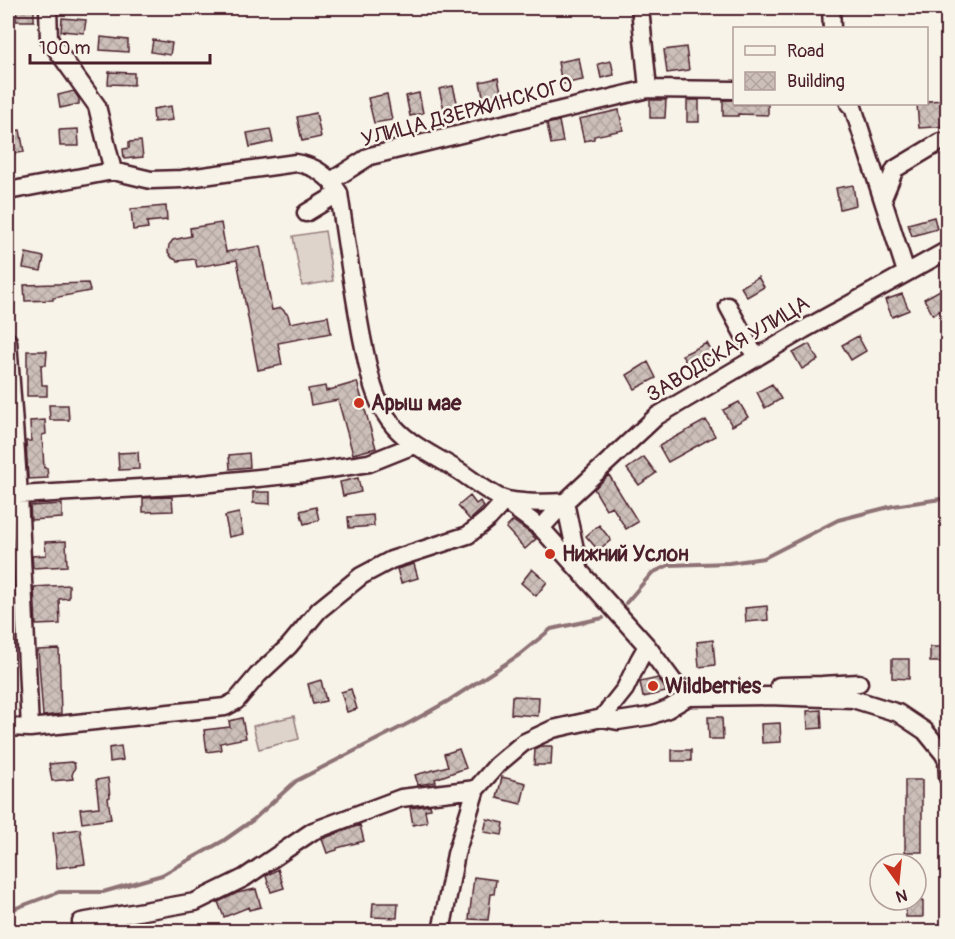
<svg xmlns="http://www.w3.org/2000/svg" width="955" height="939" font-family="Pangolin,sans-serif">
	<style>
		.garden { fill: #ded4cc; stroke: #947a7c; stroke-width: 1.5 }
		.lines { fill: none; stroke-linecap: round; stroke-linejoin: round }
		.stream { stroke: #8e7275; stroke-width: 4 }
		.building { fill: url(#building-cross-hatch); stroke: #4a1f2b; stroke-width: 1.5 }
		.minor-casing { stroke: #4a1f2b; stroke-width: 21 }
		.minor { stroke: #f7f3e8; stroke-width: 16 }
		.poi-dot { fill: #c8321e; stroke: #f7f3e8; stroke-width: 2 }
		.labels { text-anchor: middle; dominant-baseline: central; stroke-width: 5; stroke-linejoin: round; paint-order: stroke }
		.street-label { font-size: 21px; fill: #4a1f2b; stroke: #f7f3e8 }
		.poi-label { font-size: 21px; font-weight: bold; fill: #4a1f2b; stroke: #f7f3e8; text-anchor: start }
	</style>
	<defs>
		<pattern id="building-cross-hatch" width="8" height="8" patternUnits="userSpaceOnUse" patternTransform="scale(1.5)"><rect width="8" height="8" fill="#ccbfb9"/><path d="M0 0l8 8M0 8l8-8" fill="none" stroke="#b1a49f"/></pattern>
	</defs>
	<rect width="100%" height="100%" fill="#f7f3e8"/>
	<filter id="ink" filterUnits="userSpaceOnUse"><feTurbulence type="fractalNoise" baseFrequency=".0167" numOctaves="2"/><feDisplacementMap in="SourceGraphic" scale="12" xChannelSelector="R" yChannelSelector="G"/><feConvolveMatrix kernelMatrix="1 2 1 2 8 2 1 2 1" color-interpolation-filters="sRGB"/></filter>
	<g filter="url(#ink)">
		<!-- garden -->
		<path class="garden" d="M325,231L333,281L302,286L293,236Z
			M294,716L299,739L259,749L253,726Z"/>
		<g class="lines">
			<!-- stream -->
			<path class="stream" d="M626,603L652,573L669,565L729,563L764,558L838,520L893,506L948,498
				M8,911L59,892H103L162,875L223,841L253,820L296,781L411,722L448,701L519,655L551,629L603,618"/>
		</g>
		<!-- building -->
		<path class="building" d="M16,8H34V21H16Z
			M62,18L86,20L84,33L61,31Z
			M101,37L128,40V52L100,50Z
			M153,40L172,43L170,55L151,52Z
			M686,47L689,70L667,73L664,50Z
			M579,58L583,80L562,84L558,62Z
			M611,61L614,75L601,78L598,64Z
			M109,72L134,73V85L108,84Z
			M498,78L502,96L484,100L480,82Z
			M453,86L458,106L444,109L439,89Z
			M74,91L79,99V104L60,108L58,95Z
			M419,93L423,113L410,116L406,96Z
			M387,94L392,120L374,123L368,98Z
			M650,100H666L665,118H650Z
			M687,100H699V122H687Z
			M723,100H735V104H768V115L738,114V116H723Z
			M948,100V126L919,128L917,104H927V101Z
			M171,106L173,120L154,122L153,109Z
			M619,110L623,130L594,136V139L584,141L579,119Z
			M316,113L321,137L302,141L297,117Z
			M559,121L563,142L551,144L547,124Z
			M78,129L79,146H60L59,130Z
			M270,129L273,142L250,147L247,133Z
			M20,130L24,152L10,154L8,132Z
			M141,141L143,157L124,159L123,149L129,148V142Z
			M853,185L856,205L840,209L836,188Z
			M166,206L167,220L147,222L148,228L133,230L131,209Z
			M934,217L937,229L912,236L908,224Z
			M221,223L226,252L260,246L272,310L281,308L288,315L290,323L328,316L331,333L278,343L282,365L258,370L237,260L197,267L195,259L178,261L172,258L168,252L169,245L173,240L191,236L190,228Z
			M26,253L44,257L41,271L23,268Z
			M758,277L764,287L747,297L741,287Z
			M88,283L90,291L53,298V300L25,301L24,285Z
			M940,290L948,304V306L933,315L924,299Z
			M902,294L909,310L892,317L885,300Z
			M858,336L866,351L851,360L842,345Z
			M707,343L714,356L689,368L682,355Z
			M809,344L818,360L802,369L793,353Z
			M27,351H47L46,365H41L42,385H47V396H27Z
			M648,362L656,378L635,389L627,375Z
			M357,382L376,448L353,454L338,400L311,405L308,389L325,386L326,391Z
			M772,384L781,399L765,408L757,392Z
			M739,402L748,417L732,426L723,410Z
			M49,405H68L69,420H50Z
			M45,420L46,434L42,435L44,468H47L48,478L28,479L26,441H31L30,421Z
			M706,420L715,436L668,462L659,446Z
			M138,452L139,469L119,470L118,453Z
			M249,453L250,467L230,469L229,455Z
			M644,457L656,473L639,485L627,469Z
			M609,475L638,522L626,529L612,506L606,509L594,489Z
			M358,478L361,492L343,496L340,482Z
			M253,492H270V504L253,503Z
			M470,496L476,504L480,501L484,507L470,520L458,506Z
			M172,497L173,511L143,512V498Z
			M62,504V518L31,520L30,506Z
			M316,507L319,520L304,524L300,511Z
			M239,513L243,534L229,537L225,516Z
			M373,515L374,526L349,528L348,517Z
			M513,521L530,533L536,539L525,549L506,528Z
			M599,525L611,540L598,550L586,536Z
			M66,541L67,566L33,568L32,556L46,555L45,542Z
			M414,564L418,578L401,583L397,569Z
			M532,569L547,582L536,596L521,583Z
			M69,585V598L59,599L60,624L36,625L34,587Z
			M767,606L768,620L746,622L745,608Z
			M713,640L715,665L699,667L697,642Z
			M930,647H948V662H930Z
			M59,649L61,714L43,716L38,650Z
			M892,659H909V679L892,678Z
			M658,678L665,688L666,692L643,697L640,682Z
			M321,680L326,701L313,704L308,684Z
			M351,689L357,709L347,712L341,692Z
			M512,696L539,697L538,716L511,714Z
			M821,710L822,728L808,729L807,711Z
			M708,717H722L723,739H709Z
			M242,718L246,738L220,743L221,750L207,752L204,730L230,727L229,721Z
			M780,723L781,742L762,743L761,724Z
			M121,746L123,760L110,762L109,748Z
			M542,746H552L551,765H534L535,749Z
			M459,749L466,768L435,779L436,782L418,785L415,775L448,766L444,754Z
			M672,750H691V761H672Z
			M71,762L74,763L75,767L72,775L73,779L52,781L49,764Z
			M502,777L526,783L521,804L497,798Z
			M108,778L110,797L108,798L111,819L82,823L80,809L99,807L96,780Z
			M905,780H922V852H905Z
			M430,805L431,809L425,810L427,822L413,825L410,808Z
			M487,819L504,823L502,835L484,832Z
			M360,825L364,841L337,848V850L327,853L322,839Z
			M80,829L85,864L57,868L53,833Z
			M278,869L284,888L271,892L266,876Z
			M474,877L496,880L494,894H491L488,920L469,919Z
			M256,889L261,907L249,910V907L224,917L218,902L237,893Z
			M906,901H923V917H906Z
			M373,903H398L397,918L372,917Z"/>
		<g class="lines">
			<!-- minor casing -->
			<g class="minor-casing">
				<path id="minor" d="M48,8L49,39L97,106L113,171
					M640,8L648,89
					M831,8L832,28
					M849,104L853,107L906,272
					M331,181L339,193C346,241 353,290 362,338C368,366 372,396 389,420C406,444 434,455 459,471C471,479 489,493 501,498C515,504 550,503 565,502L657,416L803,330L948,250
					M8,191L113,171L151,180L182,179L296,163C312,166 319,170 331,181L370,156L648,89L734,90
					M883,198L895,169L940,142
					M306,213L339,193
					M728,306L756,358
					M8,341L19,495L30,728L8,727
					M19,495L192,485L297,474L369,463L414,445
					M541,528L565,502L579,568
					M779,686L822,685L859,683
					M602,718L625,689L639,660L647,646
					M30,728L225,707L236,701L258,675L289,646L319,610L361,576L391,560L468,535L489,518L500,506L502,499L541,528L647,646L673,681L688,697
					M81,922L195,902L244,878L313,831L401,798L476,789
					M441,932L456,854L476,789L497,765L523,743L553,729L602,718L618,721L650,716L668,709L688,697L768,696L853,699L898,713L925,731L943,753L947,760L948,778"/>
			</g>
			<!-- minor -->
			<use href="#minor" class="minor"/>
		</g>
	</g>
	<!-- markers -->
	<g class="poi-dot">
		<circle cx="359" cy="403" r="6"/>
		<circle cx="550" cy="554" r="6"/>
		<circle cx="653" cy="686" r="6"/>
	</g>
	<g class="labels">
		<!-- street labels -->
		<g class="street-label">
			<text transform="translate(467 112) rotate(-15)">УЛИЦА ДЗЕРЖИНСКОГО</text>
			<text transform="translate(728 349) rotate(-31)">ЗАВОДСКАЯ УЛИЦА</text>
		</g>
		<!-- poi labels -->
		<g class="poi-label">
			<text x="371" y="403">Арыш мае</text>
			<text x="562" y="554">Нижний Услон</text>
			<text x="665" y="686">Wildberries</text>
		</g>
	</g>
	<!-- margin -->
	<rect width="955" height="939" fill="none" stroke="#f7f3e8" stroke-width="30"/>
	<rect x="15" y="15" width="925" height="909" fill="none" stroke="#4a1f2b" stroke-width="2" filter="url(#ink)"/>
	<!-- legend -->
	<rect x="733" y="27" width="195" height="78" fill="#f7f3e8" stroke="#b29e9c" stroke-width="1.5"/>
	<rect x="745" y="46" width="30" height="9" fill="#f7f3e8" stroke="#b29e9c" stroke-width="1.5"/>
	<text x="787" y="57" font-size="18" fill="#4a1f2b">Road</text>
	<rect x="745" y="72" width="30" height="18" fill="url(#building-cross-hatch)" stroke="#b29e9c" stroke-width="1.5"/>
	<text x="787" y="87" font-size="18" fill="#4a1f2b">Building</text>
	<!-- north arrow -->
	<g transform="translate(898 882) rotate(165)"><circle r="28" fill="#f7f3e8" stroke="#b29e9c" stroke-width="1.5"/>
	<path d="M0-4.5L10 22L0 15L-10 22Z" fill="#c8321e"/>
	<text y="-9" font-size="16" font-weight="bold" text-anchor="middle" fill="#4a1f2b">N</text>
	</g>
	<!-- scale -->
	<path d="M30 54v9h180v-9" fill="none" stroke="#4a1f2b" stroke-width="3"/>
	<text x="39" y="54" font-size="18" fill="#4a1f2b" stroke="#f7f3e8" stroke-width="4.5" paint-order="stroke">100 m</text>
</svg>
